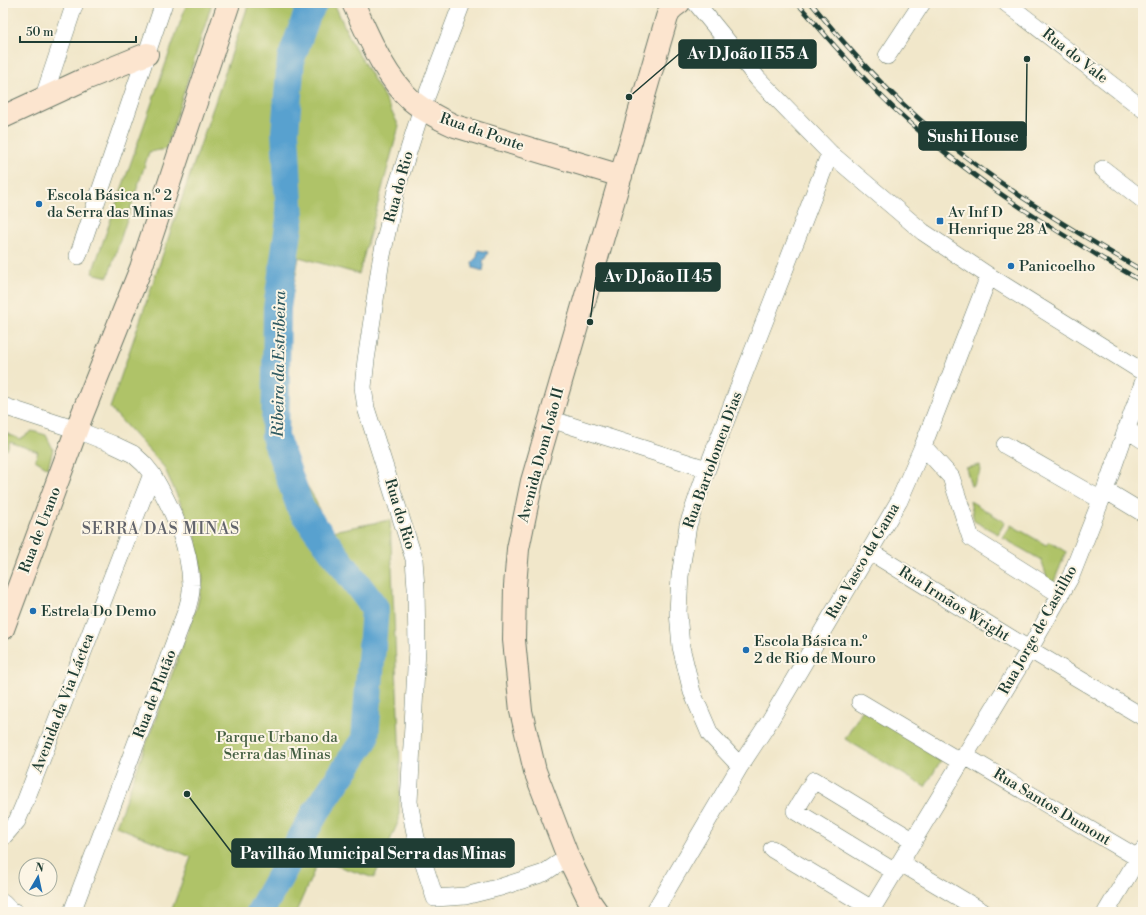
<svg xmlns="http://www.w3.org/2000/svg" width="1146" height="915" font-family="'Libre Bodoni',serif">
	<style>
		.green { fill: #afc367; stroke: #67804e }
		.water { fill: #59a1cf; stroke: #3c6f82 }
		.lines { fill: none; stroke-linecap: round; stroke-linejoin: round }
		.river { stroke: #59a1cf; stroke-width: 28 }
		.street-casing { stroke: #687868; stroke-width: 18 }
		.secondary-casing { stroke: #687868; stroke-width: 24 }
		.street { stroke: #fff; stroke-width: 17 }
		.secondary { stroke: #fce5cf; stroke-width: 22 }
		.rail-casing { stroke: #1f3d34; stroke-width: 4.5 }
		.rail { stroke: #fcf5e5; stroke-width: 3; stroke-dasharray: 9; stroke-linecap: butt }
		.poi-dot { fill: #1f6fb2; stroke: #fcf5e5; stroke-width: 1.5 }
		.labels { text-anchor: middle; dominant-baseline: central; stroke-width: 4; stroke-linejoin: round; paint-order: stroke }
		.street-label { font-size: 15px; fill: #1f3d34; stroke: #fcf5e5 }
		.poi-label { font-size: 15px; fill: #1f3d34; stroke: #fcf5e5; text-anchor: start }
		.park-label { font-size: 15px; fill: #435e41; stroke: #fcf5e5 }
		.water-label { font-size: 16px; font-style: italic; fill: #305b62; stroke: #fcf5e5 }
		.neighbourhood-label { font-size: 16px; letter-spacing: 1px; fill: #62646c; stroke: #fcf5e5 }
		.leader { fill: none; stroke: #1f3d34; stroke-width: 1.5 }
		.callout-dot { fill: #1f3d34; stroke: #fcf5e5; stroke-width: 1.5 }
		.callout { fill: #1f3d34; stroke: #1f3d34; stroke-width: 1.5 }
		.callout-label { font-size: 16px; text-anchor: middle; font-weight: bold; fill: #fff }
	</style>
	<rect width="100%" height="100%" fill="#fcf5e5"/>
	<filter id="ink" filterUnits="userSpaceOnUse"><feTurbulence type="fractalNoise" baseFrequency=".025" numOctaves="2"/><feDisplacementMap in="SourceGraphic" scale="8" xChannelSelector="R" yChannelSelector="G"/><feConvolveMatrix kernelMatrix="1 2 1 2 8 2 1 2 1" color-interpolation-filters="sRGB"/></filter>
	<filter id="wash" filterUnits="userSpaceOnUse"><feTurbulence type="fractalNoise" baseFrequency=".012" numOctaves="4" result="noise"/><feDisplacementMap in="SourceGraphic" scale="16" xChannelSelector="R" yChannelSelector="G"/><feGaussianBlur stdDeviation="0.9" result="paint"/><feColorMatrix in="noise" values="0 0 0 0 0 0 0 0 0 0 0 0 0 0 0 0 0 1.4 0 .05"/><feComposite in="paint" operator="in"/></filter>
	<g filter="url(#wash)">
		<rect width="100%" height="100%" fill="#f1e7ca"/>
		<!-- green -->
		<path class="green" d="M187,3H212L166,149L149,152L108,277L92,273Z
			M249,3H334L351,41L383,95L399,126L359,274L299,257L282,353L283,446L315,499L327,532L390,520L400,762L399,820L374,878L319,860L296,912H171L191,857L116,826L197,606L203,580L195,535L164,467L110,408Z
			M32,431L46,435L53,449L48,468L35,460L38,452L10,442L7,450L3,448V432L20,439Z
			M980,465L981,471L972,486H971L966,468Z
			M970,501L1005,522L998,534L974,521Z
			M1011,525L1046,545L1050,542L1066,552L1053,584L1048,580L1041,560L1003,538Z
			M863,709L943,757L925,787L845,739Z"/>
		<!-- water -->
		<path class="water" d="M478,250L488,252L486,257L483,261L484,266L483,271L473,268L472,262L477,257Z"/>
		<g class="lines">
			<!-- river -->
			<path class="river" d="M260,912L314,815L365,739L375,608L301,509L275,437L277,308L290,219L285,132L291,59L307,15L314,3"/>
		</g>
	</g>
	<g filter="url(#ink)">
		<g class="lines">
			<!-- street casing -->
			<g class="street-casing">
				<path id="street" d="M462,3L422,108L396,190L381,260L366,360L363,387L366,408L414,559L416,588L417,649L409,802L417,843L435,898L465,896L501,887L544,873L568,857
					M696,3L758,79L830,153L923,232L989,276L1143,372
					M1006,3L1143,109
					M887,56L922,3
					M43,99L75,3
					M1103,169L1143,200
					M78,256L164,3
					M3,406L77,430L112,444L133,454L144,464L152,474L25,802L17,821L3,837
					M550,419L707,469
					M1126,429L1143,440
					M1005,445L1101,500
					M923,446L951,477L971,538L1061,595
					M1105,490L1143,513
					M869,551L1017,642L1143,717
					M860,702L961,762
					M965,756L1138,858
					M740,766L710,734L692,692L681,647L678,612L680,576L688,525L707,469L830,153
					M772,849L872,909
					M901,863L983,912
					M895,872L795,811L814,780L914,841
					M3,903L11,911L15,912
					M72,912L187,609C189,601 192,593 191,585C190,545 172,508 152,474
					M654,912L740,766L769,722L899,501L923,446L989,276
					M870,912L1029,650L1071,576L1105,490L1143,383
					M1106,912L1143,850"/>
			</g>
			<!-- secondary casing -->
			<g class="secondary-casing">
				<path id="secondary" d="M353,3C368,35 384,76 411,100C424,111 440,119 455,126L621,176
					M3,117L83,80L147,54
					M3,629L82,415L141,268L229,3
					M597,912L590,902L568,857L535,771L521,711L514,640L515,586L518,549L532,481L667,17L671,9L679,3"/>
			</g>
			<!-- street -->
			<use href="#street" class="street"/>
			<!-- secondary -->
			<use href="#secondary" class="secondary"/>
			<!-- rail casing -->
			<g class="rail-casing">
				<path id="rail" d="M797,3C813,20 827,38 843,55C864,79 885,101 909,122C979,185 1061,235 1143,282
					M811,3C848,49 887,92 932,130C997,185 1070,229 1143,271"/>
			</g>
			<!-- rail -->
			<use href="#rail" class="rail"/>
		</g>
	</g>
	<!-- markers -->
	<g class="poi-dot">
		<circle cx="39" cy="204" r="4"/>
		<rect x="936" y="217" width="8" height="8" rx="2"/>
		<circle cx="1011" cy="266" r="4"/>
		<circle cx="33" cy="611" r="4"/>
		<circle cx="746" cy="650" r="4"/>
	</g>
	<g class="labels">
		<!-- street labels -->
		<g class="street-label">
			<text transform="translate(1075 56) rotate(38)">Rua do Vale</text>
			<text transform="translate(482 132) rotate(19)">Rua da Ponte</text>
			<text transform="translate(399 187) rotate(-75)">Rua do Rio</text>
			<text transform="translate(541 455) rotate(-75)">Avenida Dom João II</text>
			<text transform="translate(713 460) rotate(-70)">Rua Bartolomeu Dias</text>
			<text transform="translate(400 514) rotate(73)">Rua do Rio</text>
			<text transform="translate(40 530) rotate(-69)">Rua de Urano</text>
			<text transform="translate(863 561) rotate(-60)">Rua Vasco da Gama</text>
			<text transform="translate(954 604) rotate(32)">Rua Irmãos Wright</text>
			<text transform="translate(1038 630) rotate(-61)">Rua Jorge de Castilho</text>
			<text transform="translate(155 694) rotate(-69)">Rua de Plutão</text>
			<text transform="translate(63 703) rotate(-69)">Avenida da Via Láctea</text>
			<text transform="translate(1052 807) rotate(31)">Rua Santos Dumont</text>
		</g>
		<!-- poi labels -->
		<g class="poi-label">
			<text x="47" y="195">Escola Básica n.º 2<tspan x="47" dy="17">da Serra das Minas</tspan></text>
			<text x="948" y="212">Av Inf D<tspan x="948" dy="17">Henrique 28 A</tspan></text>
			<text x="1019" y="266">Panicoelho</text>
			<text x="41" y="611">Estrela Do Demo</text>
			<text x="754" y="641">Escola Básica n.º<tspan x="754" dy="17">2 de Rio de Mouro</tspan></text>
		</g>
		<!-- park labels -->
		<g class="park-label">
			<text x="277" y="737">Parque Urbano da<tspan x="277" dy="17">Serra das Minas</tspan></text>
		</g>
		<!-- water labels -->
		<g class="water-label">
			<text transform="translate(279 364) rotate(-89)">Ribeira da Estribeira</text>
		</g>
		<!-- neighbourhood labels -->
		<g class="neighbourhood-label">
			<text x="161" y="529">SERRA DAS MINAS</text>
		</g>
	</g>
	<!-- callouts -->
	<path class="leader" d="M629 97L679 54M1027 59L1026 136M590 322L596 277M187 794L232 853"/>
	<g class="callout-dot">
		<circle cx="629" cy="97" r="4"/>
		<circle cx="1027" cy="59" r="4"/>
		<circle cx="590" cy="322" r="4"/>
		<circle cx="187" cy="794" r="4"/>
	</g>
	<g class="callout">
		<rect x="679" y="40" width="137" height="28" rx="4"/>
		<rect x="919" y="122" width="107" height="28" rx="4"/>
		<rect x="596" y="263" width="124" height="28" rx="4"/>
		<rect x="232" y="839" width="282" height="28" rx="4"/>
	</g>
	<g class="callout-label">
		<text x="748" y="59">Av D João II 55 A</text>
		<text x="973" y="142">Sushi House</text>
		<text x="658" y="282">Av D João II 45</text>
		<text x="373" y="859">Pavilhão Municipal Serra das Minas</text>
	</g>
	<!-- margin -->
	<rect width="1146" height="915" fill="none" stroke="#fcf5e5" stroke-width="16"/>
	<!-- north arrow -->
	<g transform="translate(38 877) rotate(9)"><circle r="19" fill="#fcf5e5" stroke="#a4ab9e"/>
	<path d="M0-3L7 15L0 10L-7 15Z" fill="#1f6fb2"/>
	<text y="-6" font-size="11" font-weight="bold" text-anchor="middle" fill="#1f3d34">N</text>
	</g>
	<!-- scale -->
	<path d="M20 36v6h116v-6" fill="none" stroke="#1f3d34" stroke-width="2"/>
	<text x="26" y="36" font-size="12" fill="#1f3d34" stroke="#fcf5e5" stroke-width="3" paint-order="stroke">50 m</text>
</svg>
